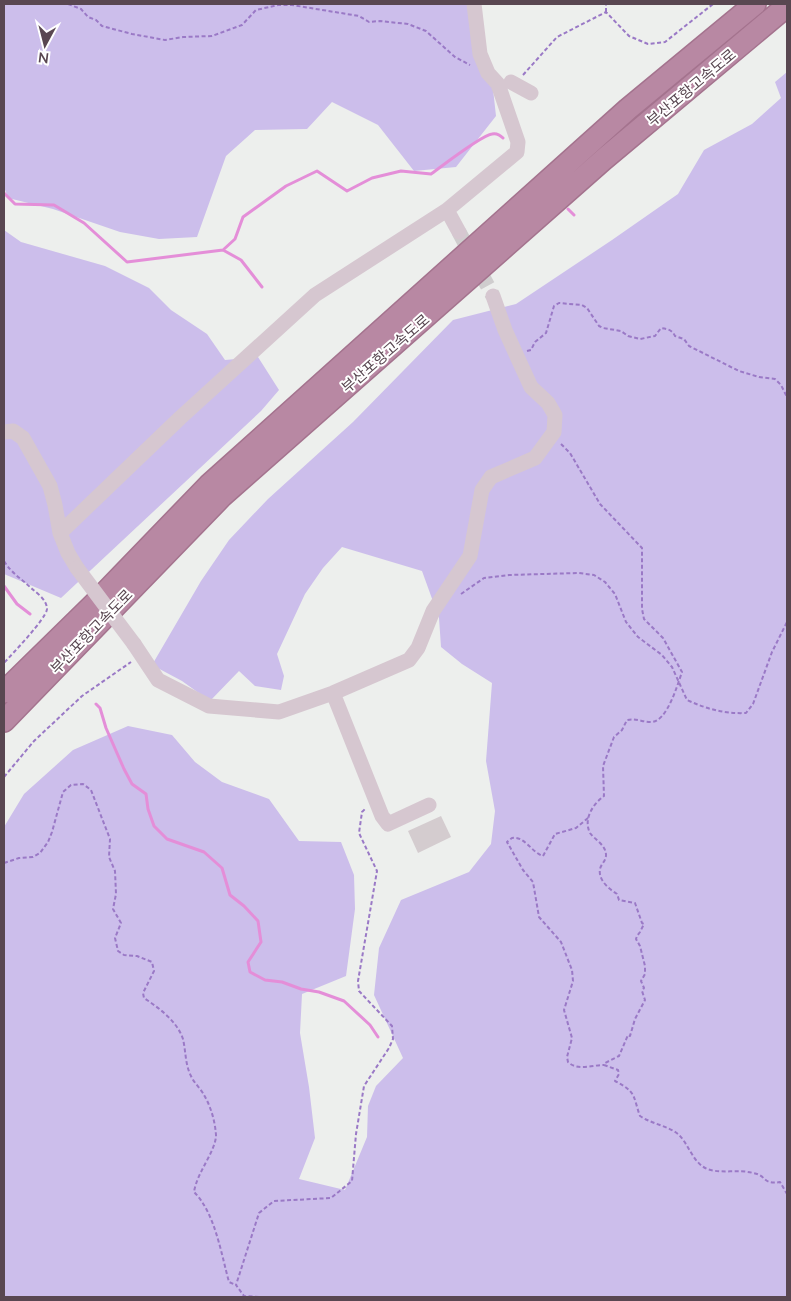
<svg xmlns="http://www.w3.org/2000/svg" width="791" height="1301" font-family="Lato,'Noto Sans KR',sans-serif">
	<style>
		.green { fill: #ccbeeb }
		.lines { fill: none; stroke-linecap: round; stroke-linejoin: round }
		.stream { stroke: #e48ed8; stroke-width: 3 }
		.building { fill: #d4cccf }
		.minor-tunnel { stroke: #cfcdce; stroke-width: 15; stroke-dasharray: 15 8; stroke-linecap: butt }
		.highway-casing { stroke: #a4738e; stroke-width: 24 }
		.path { stroke: #9a79c6; stroke-width: 2; stroke-dasharray: 4 2.5; stroke-linecap: butt }
		.minor { stroke: #d6c7d0; stroke-width: 15 }
		.highway { stroke: #b888a3; stroke-width: 21 }
		.minor-bridge { stroke: #d6c7d0; stroke-width: 15 }
		.labels { text-anchor: middle; dominant-baseline: central; stroke-width: 4; stroke-linejoin: round; paint-order: stroke }
		.street-label { font-size: 15px; fill: #594751; stroke: #fff }
	</style>
	<rect width="100%" height="100%" fill="#edefed"/>
	<!-- green -->
	<path class="green" d="M4,4H473L493,89L496,116L456,167L414,171L378,125L332,102L307,129L255,130L226,156L197,237L159,239L120,232L53,209L8,198L4,187Z
		M787,72V1297H4V827L24,794L73,750L128,726L172,735L195,762L222,782L269,799L299,841L341,842L354,875L355,909L346,976L302,994L300,1033L309,1087L315,1138L299,1179L345,1190L367,1137L368,1106L376,1086L403,1058L374,995L379,948L401,900L469,872L491,844L495,811L486,761L492,683L462,664L441,647L439,618L422,571L342,547L323,568L305,594L277,654L284,676L281,690L255,686L239,671L210,701L182,681L152,665L201,581L229,540L268,499L353,422L453,320L516,304L612,240L678,194L704,150L752,124L781,98L775,82Z
		M4,230L21,242L105,266L149,288L171,310L207,334L225,360L258,357L279,390L261,411L61,598L4,574Z"/>
	<g class="lines">
		<!-- stream -->
		<path class="stream" d="M4,193L15,204L54,205L84,223L127,262L223,250L241,260L262,287
			M568,209L574,215
			M223,250L235,239L243,217L286,186L317,171L347,191L372,178L401,171L431,174C442,166 482,135 492,134C496,133 500,135 503,138
			M4,586L17,604L30,614
			M96,704L100,708L106,728L124,769L132,784L146,794L148,809L154,826L167,839L204,852L222,868L230,895L244,906L258,921L261,942L248,962L250,972L265,980L282,982L301,989L319,992L344,1001L370,1025L378,1037"/>
	</g>
	<!-- building -->
	<path class="building" d="M441,816L451,837L418,853L408,831Z"/>
	<g class="lines">
		<!-- minor-tunnel -->
		<path class="minor-tunnel" d="M459,232L493,296"/>
		<!-- highway casing -->
		<g class="highway-casing">
			<path id="highway" d="M4,692L94,604L209,485L628,109L755,4
				M4,721L222,496L604,159L787,6"/>
		</g>
		<!-- path -->
		<path class="path" d="M68,4L81,9L88,17L96,20L102,26L132,34L165,40L183,37L212,36L242,25L256,10L278,5H292L359,16L369,22L380,21L408,24L426,31L455,57L470,65
			M606,12V4
			M523,75L557,37L606,12L629,36L648,44L665,42L713,4
			M527,351L531,350L535,342L546,333L554,306L559,303L582,305L587,308L599,326L603,328L621,331L628,336L640,339L655,336L661,328C668,329 672,330 675,336L684,339L689,346L739,371L759,377L775,379L781,385L787,397
			M561,444L570,453L600,504L642,548V609L644,619L663,638L682,672C677,686 667,722 651,722C642,722 636,718 627,720L622,730L614,737L603,766L604,796C593,804 583,819 590,833C595,840 606,845 606,855C606,861 601,864 600,869C598,880 609,889 617,894L619,900L635,903L642,923L644,924L640,932L637,936L636,939L640,946L645,966V974L641,981L644,988L642,991L645,1000L635,1019L630,1036L628,1035L619,1056L605,1063L604,1065L618,1070L619,1074L615,1081C637,1092 633,1097 640,1116C652,1124 668,1126 678,1134C689,1144 692,1162 707,1169C721,1174 739,1169 753,1173C767,1175 762,1185 780,1182L787,1194
			M4,561C12,574 21,578 31,588C37,593 47,600 47,609C46,619 12,654 4,663
			M461,594L484,578L509,575L579,573L594,575L605,582L615,594L626,622L638,637L662,655L672,667L687,700C707,709 724,714 746,713L753,704L772,652L787,622
			M4,777L34,741L82,696L131,662
			M588,818L576,828L555,834L543,856C531,852 525,836 512,838L507,842L523,870L533,882L539,917L561,942L572,970L573,981L564,1010L572,1038L567,1057L568,1062C577,1071 592,1065 604,1065
			M4,863L19,858L33,857L40,853L48,842L52,832L63,792L71,785L83,784L91,790L110,839L109,857L115,871L116,894L113,909L121,923L115,938L118,951L124,955L137,956L152,962L154,971L143,993L144,998C159,1008 177,1021 183,1039C186,1052 185,1064 191,1076C194,1083 201,1089 204,1095C211,1107 215,1121 216,1135C216,1151 197,1172 194,1192C215,1213 221,1253 229,1282L236,1285
			M259,1297L244,1296L236,1285L259,1213L274,1201L331,1198L352,1181L356,1134L364,1086L389,1048L393,1039L392,1026L359,991L358,981L377,871L359,833L362,812L366,808"/>
		<!-- minor -->
		<path class="minor" d="M511,82L531,93
			M459,232L447,210L517,152L518,142L498,84L488,73L480,54L474,4
			M4,432L13,431L23,438L50,486L55,505L60,533L68,553L77,568
			M60,533L180,418L315,295L447,210
			M134,644L158,680L209,706L279,712L333,693L409,660L418,648L433,611L470,556L482,490L491,477L535,458L554,432L555,415L548,403L531,387L505,330L493,296
			M333,693L382,816L388,824L429,805"/>
		<!-- highway -->
		<use href="#highway" class="highway"/>
		<!-- minor-bridge -->
		<path class="minor-bridge" d="M77,568L134,644"/>
	</g>
	<g class="labels">
		<!-- street labels -->
		<g class="street-label">
			<text transform="translate(691 87) rotate(-40)">부산포항고속도로</text>
			<text transform="translate(385 353) rotate(-41)">부산포항고속도로</text>
			<text transform="translate(91 631) rotate(-46)">부산포항고속도로</text>
		</g>
	</g>
	<!-- border -->
	<rect width="791" height="1301" fill="none" stroke="#594751" stroke-width="10"/>
	<!-- north arrow -->
	<g transform="translate(45 45) rotate(187)" stroke="#ffffff" stroke-width="4" paint-order="stroke">
	<path d="M0-4L9 19L0 12L-9 19Z" fill="#594751"/>
	<text y="-8" font-size="14" font-weight="bold" text-anchor="middle" fill="#594751">N</text>
	</g>
</svg>
